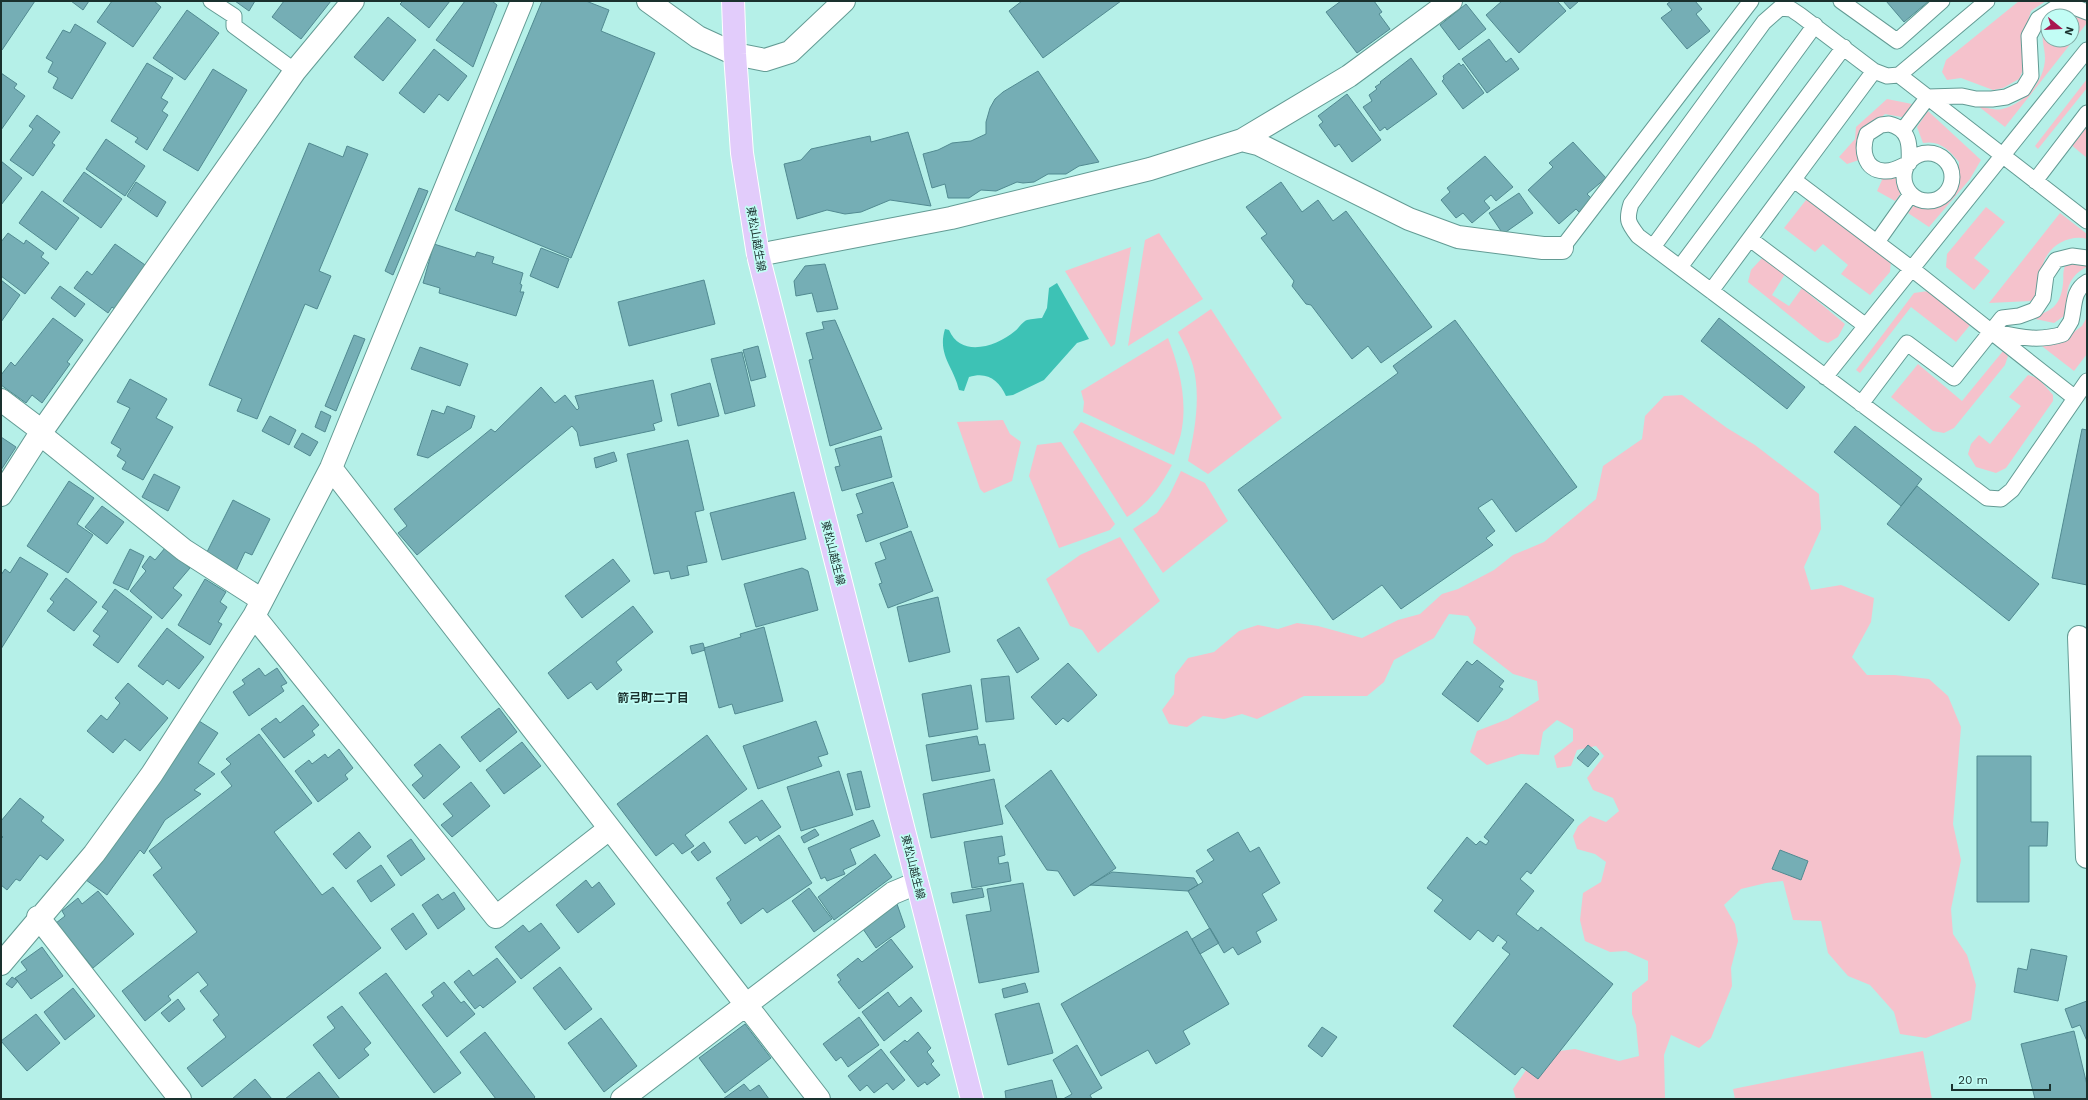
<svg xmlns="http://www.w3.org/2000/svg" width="2088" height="1100" font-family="'Work Sans','Noto Sans JP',sans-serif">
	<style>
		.green { fill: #f5c2cc }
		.water { fill: #3dc2b5 }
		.building { fill: #75aeb5; stroke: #518a91 }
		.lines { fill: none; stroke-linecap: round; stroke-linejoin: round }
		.service-casing { stroke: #639b94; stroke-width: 17 }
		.minor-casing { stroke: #639b94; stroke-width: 24 }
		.tertiary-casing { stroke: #639b94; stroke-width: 24 }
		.primary-casing { stroke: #fff; stroke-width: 24 }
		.service { stroke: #fff; stroke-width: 15 }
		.minor { stroke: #fff; stroke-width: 22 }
		.tertiary { stroke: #fff; stroke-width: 22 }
		.primary { stroke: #e2ccfb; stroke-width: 22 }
		.labels { text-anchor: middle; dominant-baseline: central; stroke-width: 3.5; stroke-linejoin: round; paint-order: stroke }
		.street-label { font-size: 11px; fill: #1a312e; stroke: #c2fdf5 }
		.neighbourhood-label { font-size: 12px; font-weight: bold; fill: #1a312e; stroke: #c2fdf5 }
	</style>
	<rect width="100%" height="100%" fill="#b5f0e8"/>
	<!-- green -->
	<path class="green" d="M2019,1H2046L2031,11L2021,44L2026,64L2019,79L2003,88L1993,90L1961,78L1947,80L1942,72L1946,60Z
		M2067,12L2087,20V23L2005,127L1978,106C1985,107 1996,111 2002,109C2024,104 2045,81 2045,58C2045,45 2038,35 2048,23V40H2072V16H2057Z
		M2087,79V88L2038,149L2035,146Z
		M1887,99L1912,104L1907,118L1885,114L1871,127L1863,148L1876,169L1899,176L1906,187L1895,201L1877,191L1882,180L1859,160L1847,164L1839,157L1855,139L1856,127Z
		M1928,111L1981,160L1970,179L1929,227L1908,213L1917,201L1937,205L1958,182L1959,162C1949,150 1940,140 1923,143L1917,127Z
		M2087,121V158L2070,144Z
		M1806,200L1820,204L1891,261L1890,272L1870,295L1841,274L1848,265L1823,244L1815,252L1784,228Z
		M1986,207L2005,222L1974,258L1990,271L1974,290L1946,267L1947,254Z
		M2060,213L2087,234V239C2073,235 2056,242 2048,254C2040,264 2041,282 2040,294L2031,301L1989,303Z
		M1159,233L1203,299L1128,346L1145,240Z
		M1131,247L1115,344L1111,347L1065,271Z
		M1763,257L1785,274L1772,295L1789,306L1802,288L1845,324L1838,337L1828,343L1820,340L1748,282L1751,270Z
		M2087,259V267C2076,272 2068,281 2067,295C2067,302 2069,307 2067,314L2054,323L2031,318C2050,311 2060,308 2063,284C2064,275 2062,273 2066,263Z
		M1928,291L1971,324L1956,342L1911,307L1860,373L1856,370L1914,293Z
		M1211,309L1282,418L1208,474L1188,461C1195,430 1201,396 1193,366C1190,354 1183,342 1178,332Z
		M2087,317V354L2074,371L2034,340H2063L2082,326Z
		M1168,338C1179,366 1187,398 1182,428C1181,437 1177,446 1174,455L1083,412L1084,402L1081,391Z
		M2003,351L2008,356L2005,365L1954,428L1944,433L1933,431L1891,397L1918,364L1962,401Z
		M2028,375L2038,378L2053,395V401L2006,468L1996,473L1976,467L1968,454L1971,444L1979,435L1990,444L2021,406L2009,397Z
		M1682,395L1727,428L1755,445L1819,494L1821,529L1804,567L1811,590L1841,585L1874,598L1871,622L1852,657L1867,675H1895L1929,679L1948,696L1961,727L1953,824L1961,860L1951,909L1953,934L1967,955L1976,985L1971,1020L1926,1038L1900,1034L1894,1012L1870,985L1848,976L1828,953L1821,921L1793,920L1783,881L1766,883L1741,889L1724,905L1735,924L1738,941L1731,968L1732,986L1711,1038L1699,1048L1671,1035L1664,1055L1665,1099H1516L1513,1089L1531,1063L1544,1053L1575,1049L1619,1061L1639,1056L1636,1025L1632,1014V993L1648,980V961L1626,951L1610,952L1585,941L1580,920L1583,893L1601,882L1606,862L1595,854L1577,849L1573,836L1578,826L1590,816L1606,822L1619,811L1613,798L1593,790L1587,778L1604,756L1596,746L1577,750L1571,766L1557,768L1554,756L1573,741V729L1557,720L1543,732L1539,755L1521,754L1487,765L1470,752L1477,731L1508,719L1539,700L1537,681L1513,674L1473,643L1476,628L1468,616L1449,614L1434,638L1394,660L1384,682L1367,696H1304L1257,719L1242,714L1224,719L1203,716L1187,727L1169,724L1162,710L1174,694L1175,675L1188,658L1214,652L1239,631L1258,625L1278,629L1297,623L1318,626L1362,638L1398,620L1420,614L1442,594L1458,589L1494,570L1513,555L1544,542L1596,499L1603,466L1642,439L1645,416L1664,396Z
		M1003,420L1010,434L1021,442L1012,481L984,493L980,489L957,422Z
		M1081,422L1172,465C1159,488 1150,502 1127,517L1073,432Z
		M1061,442L1115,524L1110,530L1059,548L1029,476L1037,445Z
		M1181,471L1205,483L1228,521L1163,573L1133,529L1157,513L1169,496Z
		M1120,537L1160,601L1098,653L1082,630L1070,626L1046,579L1080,555Z
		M1923,1051L1932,1099H1735L1733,1089Z"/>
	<!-- water -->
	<path class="water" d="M1057,283L1089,339L1077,343L1044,380L1013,395L1006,396C999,380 987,371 969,377L964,391L959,390C954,367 937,355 945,329L949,330C961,358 996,347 1015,331C1019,328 1022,322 1027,320C1032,319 1038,318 1042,318L1047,308L1049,288Z"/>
	<!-- building -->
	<path class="building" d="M1,1H35L2,50L1,49Z
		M71,1H89L83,10Z
		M112,1H154L161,7L133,47L97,22Z
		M235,1H255L249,11Z
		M284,1H331L301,39L272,17Z
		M403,1H450L429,28L400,4Z
		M465,1H492L497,5L473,67L436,40Z
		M542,1H586L609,10L601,31L655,53L571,258L455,210Z
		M1022,1H1121L1043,58L1009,11Z
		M1341,1H1374L1382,12L1379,14L1390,29L1357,53L1326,12Z
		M1502,1H1557L1566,11L1519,53L1486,15Z
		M1563,1H1579L1570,9Z
		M1671,1H1695L1702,9L1696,14L1710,31L1687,49L1661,18L1672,10L1667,4Z
		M1886,1H1929L1904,22Z
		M1466,4L1486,29L1459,50L1440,25Z
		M187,10L219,33L185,80L153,58Z
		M388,17L416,40L383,81L354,57Z
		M75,24L106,43L72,99L53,88L58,78L48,72L53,62L46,58L63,30L70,33Z
		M1489,39L1506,62L1511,58L1519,69L1487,93L1462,59Z
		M434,49L467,76L448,101L439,94L424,113L399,93Z
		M1411,58L1437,94L1387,130L1385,127L1380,131L1363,107L1372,101L1369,95L1377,89L1375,87L1381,83L1380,82Z
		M147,63L173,78L161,98L168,102L162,111L168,115L147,150L135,142L138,138L111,121Z
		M1459,63L1461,66L1463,64L1484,93L1463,109L1442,81L1444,79L1443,76Z
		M213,69L247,90L198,171L163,150Z
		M1038,71L1099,162L1079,166L1066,174H1048L1034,182L1023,183L1017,182L996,191L981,190L969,198H948L945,184L932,188L923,154L938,150L952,143L971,141L986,134V122L990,108L995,99L1003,92Z
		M1,73L17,84L14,88L25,96L1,130Z
		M1347,94L1381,140L1352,162L1339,144L1335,147L1319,125L1323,122L1318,116Z
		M37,115L60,132L52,143L55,145L33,176L10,160L33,129L29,126Z
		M908,132L931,206L890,200L861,212L845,214L827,210L797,219L784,164L801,160L811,149L870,136L871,142Z
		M106,139L145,166L125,196L86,169Z
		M1573,142L1606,178L1587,194L1592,199L1579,212L1576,209L1559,224L1528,190L1553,167L1549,163Z
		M309,143L343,157L347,146L368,154L319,271L331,276L317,309L305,304L257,419L237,411L242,399L209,385Z
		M1485,156L1513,187L1496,201L1491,195L1484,201L1490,208L1472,223L1463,213L1456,218L1441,200L1450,192L1447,188Z
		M1,161L22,178L1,205Z
		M84,172L122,199L101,228L63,201Z
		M136,182L166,202L157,217L127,196Z
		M1281,182L1302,212L1318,200L1333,221L1346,211L1432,327L1381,363L1368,346L1352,359L1311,305L1306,304L1292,286L1294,281L1261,238L1267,234L1246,207Z
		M419,188L428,191L393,275L385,271Z
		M42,191L79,218L56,250L19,223Z
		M1519,193L1533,213L1503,234L1489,213Z
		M8,233L24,244L26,240L44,253L41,257L49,263L25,294L1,276V242Z
		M115,244L148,267L117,311L112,307L108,313L74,288L87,271L92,275Z
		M434,244L475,257L477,252L494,257L492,263L523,273L520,284L522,285L520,292H524L516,316L439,293L440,288L423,283Z
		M541,248L569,259L558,288L530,276Z
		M825,264L838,309L817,312L812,293L796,296L794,281L805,266Z
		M1,280L20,295L1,322Z
		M704,280L715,324L629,346L618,302Z
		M60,286L85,304L75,317L51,298Z
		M53,318L83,340L67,362L70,364L42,403L32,395L26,403L1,385V375L11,362L15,366Z
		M1719,318L1805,387L1787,409L1701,341Z
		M835,320L882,429L830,446L809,360L813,359L806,333L824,329L822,322Z
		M1455,320L1577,487L1516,532L1492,499L1478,508L1495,531L1486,538L1493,545L1401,609L1382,585L1333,620L1238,490L1398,373L1393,366Z
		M354,335L365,339L336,411L325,406Z
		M758,346L766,377L751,381L743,350Z
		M420,347L468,364L460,386L411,369Z
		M742,352L755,406L725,414L711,359Z
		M130,379L167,399L156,418L173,427L143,480L122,469L126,462L117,456L121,449L111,443L130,408L117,402Z
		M653,380L662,421L653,424L655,430L580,446L577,432L572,426L417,555L398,533L407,526L394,509L491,429L495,432L541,387L555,403L565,395L577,410L579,408L575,396Z
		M710,383L719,416L678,426L671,394Z
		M447,406L475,416L471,428L428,458L417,455L432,410L444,414Z
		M321,411L331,416L325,432L315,427Z
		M270,416L296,430L289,445L262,431Z
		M1855,426L1922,479L1901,506L1834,452Z
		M2082,429L2087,430V585L2052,578Z
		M302,433L318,442L310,456L294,447Z
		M881,436L892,477L842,491L835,467L840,466L835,449Z
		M1,437L16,447L1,470Z
		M688,440L704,510L695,512L707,562L687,566L689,575L671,579L669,571L654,574L627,454Z
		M614,452L617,461L596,468L594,458Z
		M154,474L180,487L168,511L142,497Z
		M69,481L94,498L77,524L93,535L68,573L27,546Z
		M893,482L908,527L866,542L857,515L863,513L856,494Z
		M1917,486L2039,584L2009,621L1887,524Z
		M794,492L806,539L722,560L710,513Z
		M233,500L270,519L252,555L245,552L236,571L205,556Z
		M102,506L124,522L107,544L85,527Z
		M911,531L933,591L888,608L879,584L882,583L875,563L886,559L880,543Z
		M165,548L190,568L173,588L182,595L162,619L130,591L146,571L142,567L150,556L155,560Z
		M130,549L144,556L128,590L113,583Z
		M20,557L48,574L1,649V575L5,569L10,573Z
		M613,559L630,581L582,618L565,596Z
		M802,568L808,571L818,610L756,627L744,584Z
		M66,578L97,602L74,631L47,611L54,602L50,599Z
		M205,579L226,592L220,602L227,607L218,622L222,624L210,645L178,625Z
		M115,589L152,617L118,663L93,645L100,636L93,631L108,611L102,607Z
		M938,597L950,652L909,662L897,607Z
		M633,606L653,632L616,662L622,670L597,690L591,682L568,699L548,673Z
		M764,627L783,701L735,714L732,704L719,708L704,648L741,637L740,634Z
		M1019,627L1039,659L1017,673L997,640Z
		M167,628L204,657L179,689L167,680L163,685L138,666Z
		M703,643L705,650L692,654L690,646Z
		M1477,660L1504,681L1499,687L1503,689L1478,722L1442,694L1467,661L1472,665Z
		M1068,663L1097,695L1068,722L1063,718L1056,725L1031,697Z
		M259,668L265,676L277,668L287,683L281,686L284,691L249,716L233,692L245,684L242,680Z
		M1009,676L1014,719L986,722L981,679Z
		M128,683L168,718L140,751L125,739L113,753L87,731L101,715L107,720L120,703L115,698Z
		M971,685L978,729L929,737L922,694Z
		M303,705L319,725L312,731L315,735L284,758L261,729L276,718L280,723Z
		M499,708L517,732L480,762L461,737Z
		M199,721L218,733L198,763L215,774L194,790L201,794L165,820L144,854L140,850L107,895L86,880L132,819Z
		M816,721L828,754L818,757L822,766L758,789L743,746Z
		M259,734L312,803L274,832L322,895L333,887L381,948L202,1087L187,1068L226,1037L213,1020L219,1015L200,991L208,985L198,972L168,996L171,1000L145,1021L122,991L197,932L153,875L162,868L149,851L232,786L221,772L231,764L226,759Z
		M707,735L747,789L685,835L694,846L682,854L673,843L656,856L617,804Z
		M977,736L979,745L985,744L990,771L932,781L926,745Z
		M522,742L541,766L504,794L486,770Z
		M440,744L460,767L424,799L412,785L423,776L414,765Z
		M1588,745L1599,754L1588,767L1577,758Z
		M339,749L353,768L345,775L348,779L318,802L295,771L309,760L312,764L325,754L328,758Z
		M1977,756H2031V822H2048L2047,846H2029V902H1977Z
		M1051,770L1116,868L1074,896L1058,871L1047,870L1005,806Z
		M839,771L853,815L801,831L787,787Z
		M861,771L870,807L856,810L847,774Z
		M994,779L1003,824L931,838L923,794Z
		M471,782L490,806L452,837L441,825L453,816L443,804Z
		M1526,783L1574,820L1531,874L1527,871L1520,879L1534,891L1516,914L1538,931L1541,927L1613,984L1538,1079L1522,1067L1515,1075L1453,1026L1510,954L1502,948L1507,942L1498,935L1493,942L1478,930L1470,940L1434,911L1443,900L1427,888L1467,837L1476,845L1480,841L1486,845L1489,841L1484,837Z
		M20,798L44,817L41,821L64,840L47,860L40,855L20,881L16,879L7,890L1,885V839L3,837L1,835V821Z
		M762,800L781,827L760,841L757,836L745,844L729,822Z
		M873,820L880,836L850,849L856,864L843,870L845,874L827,881L825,877L821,879L808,848Z
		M815,829L819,835L804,843L801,837Z
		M359,832L371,847L346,869L333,854Z
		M1238,832L1250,852L1259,847L1280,883L1262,894L1277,920L1256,932L1261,942L1238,955L1233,947L1224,953L1188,891L1203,882L1196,871L1214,860L1207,850Z
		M779,835L812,883L767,913L763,908L741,924L727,903L731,900L716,878Z
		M1002,836L1005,855L998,857L999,864L1008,862L1011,881L972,888L964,842Z
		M411,839L425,859L401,876L387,856Z
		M704,842L711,852L698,861L691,852Z
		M1780,850L1808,861L1801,880L1772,869Z
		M875,854L892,877L834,920L818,897Z
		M381,865L395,885L371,902L357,881Z
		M1112,872L1194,878L1198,885L1188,891L1090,885Z
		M586,880L592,888L599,882L615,904L578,933L556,905Z
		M1023,883L1039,972L979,983L966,915L991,911L987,889Z
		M809,888L832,919L814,932L792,901Z
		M982,888L984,897L953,903L951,893Z
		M98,891L134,934L93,968L56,923L65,916L62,911L78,898L82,904Z
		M454,892L465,909L438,929L422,905L438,894L442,900Z
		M897,904L905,927L876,948L863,929Z
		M413,913L427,934L406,950L391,929Z
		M541,923L560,948L521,979L495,947L523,925L529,932Z
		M1210,928L1219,943L1200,954L1192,939Z
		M1187,931L1229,1004L1183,1031L1190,1044L1156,1064L1148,1050L1101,1076L1061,1004Z
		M891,939L913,967L859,1009L838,982L841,980L837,975L858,958L862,962Z
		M42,947L63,976L31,999L15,978L27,970L21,962Z
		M2031,949L2067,956L2058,1001L2014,992L2018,968L2027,970Z
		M497,958L516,982L483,1008L480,1005L475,1009L454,982L469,970L473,976Z
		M560,967L592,1009L565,1030L533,988Z
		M386,973L461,1073L434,1093L359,993Z
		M12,977L18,981L12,988L6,984Z
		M444,982L461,1003L464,1001L475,1014L447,1037L422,1005L434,996L431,992Z
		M1025,983L1028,992L1004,998L1002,989Z
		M73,988L95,1016L65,1040L44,1012Z
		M888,992L899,1007L911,997L922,1011L884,1041L862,1012Z
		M178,999L185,1009L169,1022L161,1013Z
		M2087,1001V1041L2080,1025L2072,1028L2065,1009Z
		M1039,1003L1053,1053L1008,1065L995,1014Z
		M342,1006L371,1043L364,1049L369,1055L339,1079L313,1045L335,1028L327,1017Z
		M36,1014L60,1043L27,1071L1,1041Z
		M859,1017L879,1045L848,1067L841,1057L836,1061L823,1044Z
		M601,1018L637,1066L604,1092L568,1043Z
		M745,1024L771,1058L725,1093L699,1058Z
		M1322,1027L1337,1037L1322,1057L1308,1046Z
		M2074,1031L2087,1085V1099H2035L2021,1044Z
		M485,1032L535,1097L533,1099H496L460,1052Z
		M918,1032L931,1048L927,1052L934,1061L931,1064L940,1075L927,1085L925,1082L918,1087L890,1052L905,1040L907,1042Z
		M1077,1045L1102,1088L1090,1095L1092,1099H1063L1072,1094L1053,1060Z
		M881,1049L905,1080L893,1090L887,1083L874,1093L867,1085L860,1091L848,1076Z
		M319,1072L340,1099H285Z
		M255,1079L272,1099H232Z
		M1052,1080L1057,1099H1006L1005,1091Z
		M744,1084L750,1091L759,1085L769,1099H723Z"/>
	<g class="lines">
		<!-- service casing -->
		<g class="service-casing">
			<path id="service" d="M211,1L234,16V26L295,71
				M1841,1L1897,41L1942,1
				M1987,1L1899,75L1887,76L1874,71L1800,15L1791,9L1780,8L1764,22L1631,204C1626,220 1628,223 1638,236L1987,498L2001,499L2012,490L2087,381
				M1899,75L2087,221
				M1889,124C1910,129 1910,145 1909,163C1902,166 1893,172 1884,171C1864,170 1861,149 1867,134L1881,125Z
				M1903,130L1928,97L1962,96L1976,99H1992L2006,97L2023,89L2031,76L2029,36L2038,19L2055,8L2074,7L2087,12
				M1904 177a24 24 0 1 1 48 0a24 24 0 1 1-48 0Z
				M1794,180L1912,269L2075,398
				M2035,181L2087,113
				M1750,239L1866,326
				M1877,242L1911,194
				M1653,247L1815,25
				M1562,248L1751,1
				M1680,267L1844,47
				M1711,291L1874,71
				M1994,332C2019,337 2038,342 2063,334C2065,330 2069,325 2071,321C2075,306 2072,291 2087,282
				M1825,377L2087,50
				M1861,404L1907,343L1954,378L2002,318L2019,316L2035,310L2043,298L2046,275L2056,260L2072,256L2087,258"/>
		</g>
		<!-- minor casing -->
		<g class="minor-casing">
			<path id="minor" d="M735,54L765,60L790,52L844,1
				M1242,140L1349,76L1451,1
				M758,255L951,218L1150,169L1242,140L1258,144L1409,219L1458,237L1543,248H1562
				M1,400L42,431
				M40,434L184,550L262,600
				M331,468L819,1099
				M1,495L42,431L295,71L353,1
				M254,616L496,917L609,829
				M2079,637L2087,857
				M38,917L180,1099
				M1,964L94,854L152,774L254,616L331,468L522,1
				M622,1099L893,893L917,883"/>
		</g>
		<!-- tertiary casing -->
		<g class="tertiary-casing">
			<path id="tertiary" d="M648,1L698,37L735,54"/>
		</g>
		<!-- primary casing -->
		<g class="primary-casing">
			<path id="primary" d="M733,1L735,54L742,153L758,255L972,1099"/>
		</g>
		<!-- service -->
		<use href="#service" class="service"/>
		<!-- minor -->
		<use href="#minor" class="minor"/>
		<!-- tertiary -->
		<use href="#tertiary" class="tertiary"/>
		<!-- primary -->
		<use href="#primary" class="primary"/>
	</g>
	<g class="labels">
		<!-- street labels -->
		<g class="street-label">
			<text transform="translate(756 239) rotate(80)">東松山越生線</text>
			<text transform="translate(833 553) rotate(76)">東松山越生線</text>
			<text transform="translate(913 867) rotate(76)">東松山越生線</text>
		</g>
		<!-- neighbourhood labels -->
		<g class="neighbourhood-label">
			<text x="653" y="698">箭弓町二丁目</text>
		</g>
	</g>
	<!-- border -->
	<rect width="2088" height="1100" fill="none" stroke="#1a312e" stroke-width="4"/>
	<!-- north arrow -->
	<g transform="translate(2060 28) rotate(108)"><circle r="19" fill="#c2fdf5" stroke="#7faba5"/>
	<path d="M0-3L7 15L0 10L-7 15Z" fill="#a8164f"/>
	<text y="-6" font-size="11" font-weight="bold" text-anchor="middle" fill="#1a312e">N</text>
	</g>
	<!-- scale -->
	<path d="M1952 1084v6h98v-6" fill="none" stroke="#1a312e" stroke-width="2"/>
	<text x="1958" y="1084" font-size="12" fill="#1a312e" stroke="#c2fdf5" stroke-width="3" paint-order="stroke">20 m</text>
</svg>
